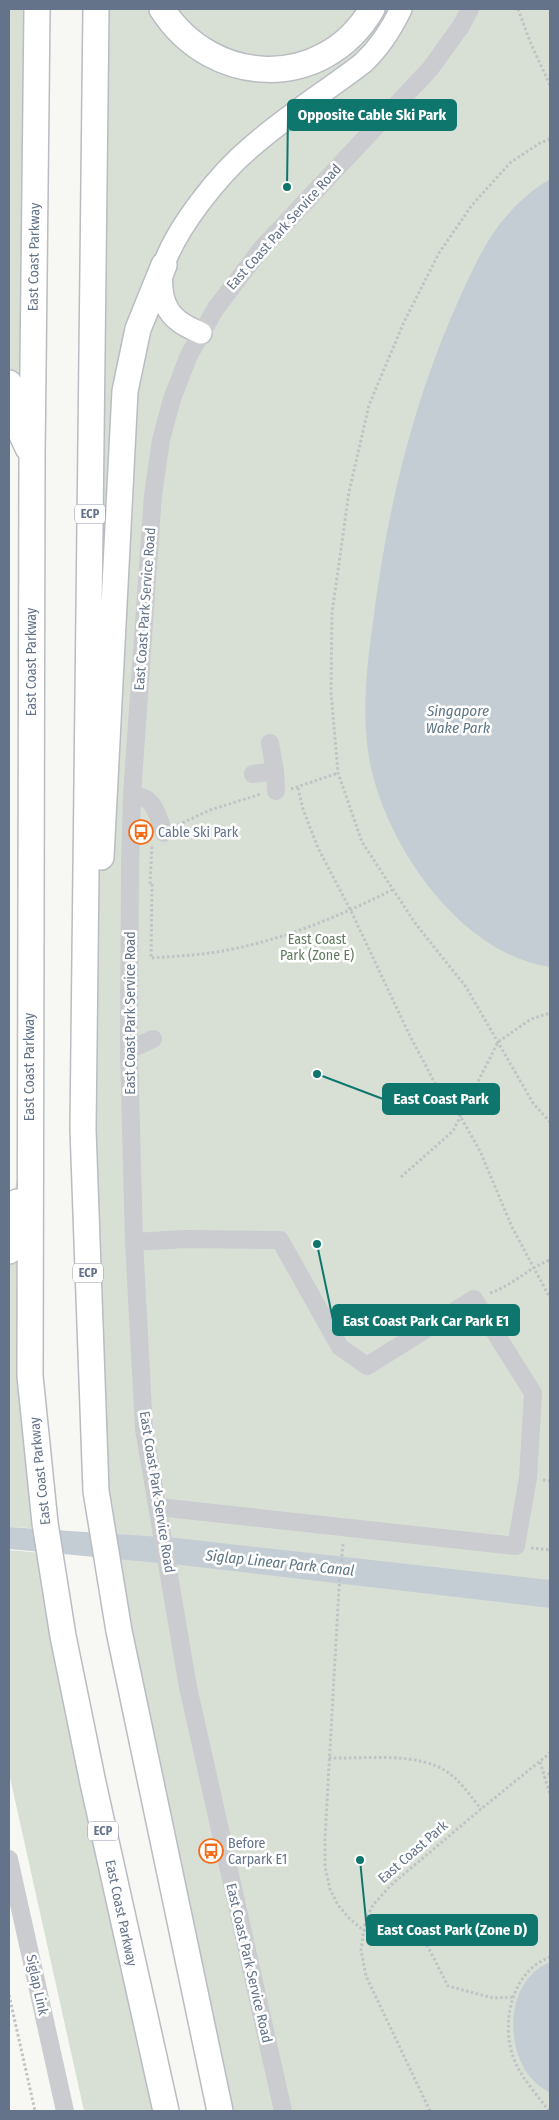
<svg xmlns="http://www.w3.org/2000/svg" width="559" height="2120" font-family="'Fira Sans Condensed',sans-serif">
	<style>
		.green { fill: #d8e0d5 }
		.water { fill: #c5cdd4 }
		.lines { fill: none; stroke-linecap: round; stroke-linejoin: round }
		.major-casing { stroke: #babdc2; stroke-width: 24 }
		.highway-casing { stroke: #b9bcc0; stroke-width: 28 }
		.path { stroke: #c0c2c5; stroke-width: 3; stroke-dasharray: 2.5 2.5; stroke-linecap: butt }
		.minor { stroke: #caccd0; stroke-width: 18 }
		.major { stroke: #fff; stroke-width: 21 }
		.highway { stroke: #fff; stroke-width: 25 }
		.labels { text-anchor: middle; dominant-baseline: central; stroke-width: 5; stroke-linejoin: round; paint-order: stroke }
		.shield { fill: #fff; stroke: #929dac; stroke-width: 1 }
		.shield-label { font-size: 12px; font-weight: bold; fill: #647389 }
		.street-label { font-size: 14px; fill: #647389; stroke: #fff }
		.poi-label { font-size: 14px; fill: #647389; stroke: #fff; text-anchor: start }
		.park-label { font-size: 14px; fill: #617a5f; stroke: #fff }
		.water-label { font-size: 15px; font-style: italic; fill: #5f7584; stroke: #fff }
		.leader { fill: none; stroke: #0f766e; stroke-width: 2 }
		.callout-dot { fill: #0f766e; stroke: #fff; stroke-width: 2 }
		.callout { fill: #0f766e; stroke: #0f766e; stroke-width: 2 }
		.callout-label { font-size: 15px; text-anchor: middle; font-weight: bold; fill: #fff }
	</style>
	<rect width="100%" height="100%" fill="#f7f8f4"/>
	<!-- green -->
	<path class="green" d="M9,9H37L31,455L9,380Z
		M95,9H550V2111H221L106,1558L83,1129Z
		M26,1134L48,1529L9,1527V1219Z
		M9,1550L52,1554L167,2111H84L9,1773Z"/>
	<!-- water -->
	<path class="water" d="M550,179V967C458,954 380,838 368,751C362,708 367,665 373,622C386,517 410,413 452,315C466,284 479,252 499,225C513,207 531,190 550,179Z
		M9,1527L177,1538L550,1580V1608L181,1565L9,1549Z
		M550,1962V2093C540,2087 531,2080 525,2070C505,2036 509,1979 550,1962Z"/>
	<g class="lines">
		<!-- major casing -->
		<g class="major-casing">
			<path id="major" d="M201,333C187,327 172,320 166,305C161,294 160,275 164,264C178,226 219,174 250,148C285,117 325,92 363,63C380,47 391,30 401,9"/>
		</g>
		<!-- highway casing -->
		<g class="highway-casing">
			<path id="highway" d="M37,9L32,457L30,1376L45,1523L63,1636L93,1783L166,2111
				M96,9L83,1129L96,1491L119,1631L220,2111
				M162,9C212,87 323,92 372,9
				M9,383L16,422L28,448
				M101,857L125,391L138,329L164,265
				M9,1251L17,1202"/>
		</g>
		<!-- path -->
		<path class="path" d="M518,9L531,44L550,85
			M550,139L540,143L511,162L472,205L439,253L404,322L369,405L349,492L332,613L331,692L338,773L362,842L415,923L466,987L533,1103L550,1122
			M298,788L303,809L318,848L351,911L409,1034L438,1089L460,1116L480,1151L512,1227L550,1298
			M291,789L338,773
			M178,825L210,810L261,794
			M150,884L152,844
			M152,884L151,958C177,956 203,955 228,950C285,939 340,916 392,890
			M401,1177L453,1131L498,1042L531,1019L550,1013
			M490,1293C512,1286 528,1268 550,1260
			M543,1480L550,1481
			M343,1544L339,1588L325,1838V1867L330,1889L338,1905L349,1918L363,1930L427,1945L448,1986L493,1998L514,1997
			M531,1548L550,1550
			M329,1758C365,1759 421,1751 450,1774C462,1783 471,1797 481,1809
			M540,1762L550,1794
			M544,1778L550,1773
			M9,1995L35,2111
			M430,2111L366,1976L361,1950L365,1922L373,1905L391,1885L481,1809L550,1753
			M549,2111C538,2096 524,2081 516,2064C499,2027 510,1972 550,1957"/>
		<!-- minor -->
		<path class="minor" d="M270,743L275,771L276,791
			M253,774L275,771
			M132,795C156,797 156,813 164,833
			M129,1050L153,1039
			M134,1242L185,1239L280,1240L340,1347L367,1366L474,1299L533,1393L528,1478L516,1546L158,1507
			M9,1859L65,2111
			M283,2111L188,1687L144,1429L134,1242L129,1050L130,867L132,795L153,495L161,440L172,399L189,355L216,308L262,248L430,69L461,26L470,9"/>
		<!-- major -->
		<use href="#major" class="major"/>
		<!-- highway -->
		<use href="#highway" class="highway"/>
	</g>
	<!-- icons -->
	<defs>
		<g id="bus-ring" transform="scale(1.25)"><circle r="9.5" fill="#fff" stroke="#f46c18" stroke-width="1.5"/><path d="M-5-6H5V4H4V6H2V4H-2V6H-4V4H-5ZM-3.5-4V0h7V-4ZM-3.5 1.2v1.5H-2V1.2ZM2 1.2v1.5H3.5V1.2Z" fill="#f46c18"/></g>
	</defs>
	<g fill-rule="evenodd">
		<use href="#bus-ring" x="141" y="832"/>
		<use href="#bus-ring" x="211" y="1851"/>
	</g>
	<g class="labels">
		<!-- shield labels -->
		<g class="shield">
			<rect x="75" y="504.5" width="30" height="19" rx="4"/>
			<rect x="73" y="1263.5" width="30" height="19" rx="4"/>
			<rect x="88" y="1821.5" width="30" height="19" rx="4"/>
		</g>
		<g class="shield-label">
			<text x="90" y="514">ECP</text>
			<text x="88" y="1273">ECP</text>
			<text x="103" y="1831">ECP</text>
		</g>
		<!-- street labels -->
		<g class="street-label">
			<text transform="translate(284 227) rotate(-48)">East Coast Park Service Road</text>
			<text transform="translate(34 257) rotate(-89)">East Coast Parkway</text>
			<text transform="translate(145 609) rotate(-86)">East Coast Park Service Road</text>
			<text transform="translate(31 662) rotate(-90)">East Coast Parkway</text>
			<text transform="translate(130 1013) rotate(-90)">East Coast Park Service Road</text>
			<text transform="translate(29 1067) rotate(-90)">East Coast Parkway</text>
			<text transform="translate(40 1471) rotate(-96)">East Coast Parkway</text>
			<text transform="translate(157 1492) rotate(81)">East Coast Park Service Road</text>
			<text transform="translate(413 1852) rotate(-41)">East Coast Park</text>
			<text transform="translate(121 1913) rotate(78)">East Coast Parkway</text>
			<text transform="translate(249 1963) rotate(77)">East Coast Park Service Road</text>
			<text transform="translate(37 1985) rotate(78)">Siglap Link</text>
		</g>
		<!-- poi labels -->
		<g class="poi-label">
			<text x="158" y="832">Cable Ski Park</text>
			<text x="228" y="1843">Before<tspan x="228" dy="16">Carpark E1</tspan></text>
		</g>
		<!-- park labels -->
		<g class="park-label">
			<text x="317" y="939">East Coast<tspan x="317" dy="16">Park (Zone E)</tspan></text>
		</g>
		<!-- water labels -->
		<g class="water-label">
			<text x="458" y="711">Singapore<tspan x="458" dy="17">Wake Park</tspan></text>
			<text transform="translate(280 1563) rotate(6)">Siglap Linear Park Canal</text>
		</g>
	</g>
	<!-- callouts -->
	<path class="leader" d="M287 187L288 115M317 1074L383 1099M317 1244L333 1320M360 1860L367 1930"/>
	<g class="callout-dot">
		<circle cx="287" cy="187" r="5"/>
		<circle cx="317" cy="1074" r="5"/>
		<circle cx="317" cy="1244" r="5"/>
		<circle cx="360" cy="1860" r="5"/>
	</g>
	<g class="callout">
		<rect x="288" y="100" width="168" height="30" rx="5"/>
		<rect x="383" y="1084" width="116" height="30" rx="5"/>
		<rect x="333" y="1305" width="186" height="30" rx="5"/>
		<rect x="367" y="1915" width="170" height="30" rx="5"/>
	</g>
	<g class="callout-label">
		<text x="372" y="120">Opposite Cable Ski Park</text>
		<text x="441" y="1104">East Coast Park</text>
		<text x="426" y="1326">East Coast Park Car Park E1</text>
		<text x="452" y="1935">East Coast Park (Zone D)</text>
	</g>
	<!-- border -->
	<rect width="559" height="2120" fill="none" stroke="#647389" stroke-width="20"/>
</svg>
